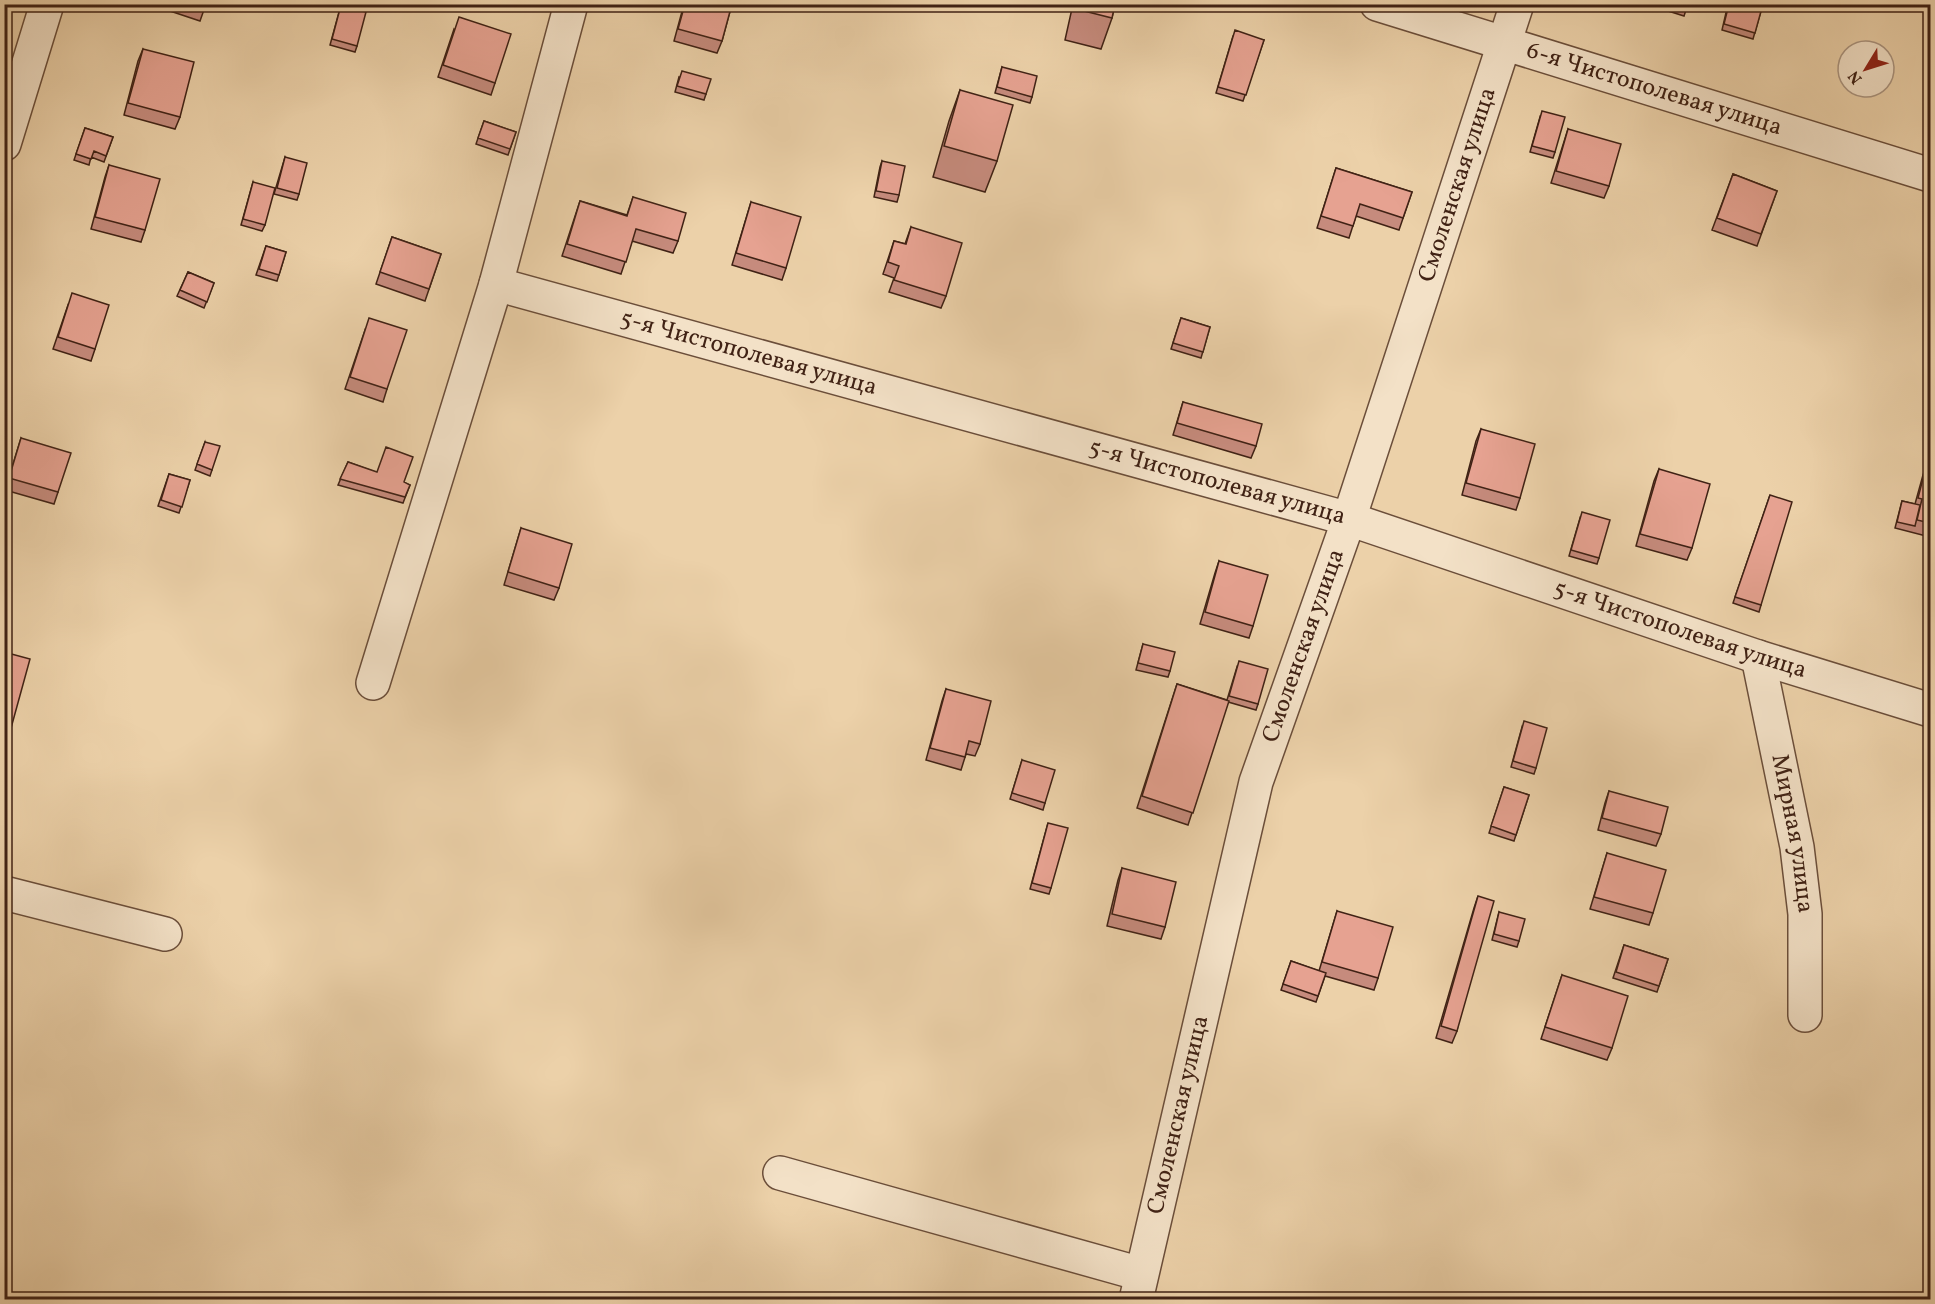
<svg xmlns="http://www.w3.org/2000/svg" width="1935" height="1304" font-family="Vollkorn,serif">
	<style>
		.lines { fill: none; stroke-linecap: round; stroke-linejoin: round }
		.minor-casing { stroke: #6b4e3a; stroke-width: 36 }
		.minor { stroke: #f3e1c7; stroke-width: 33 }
		.wall { fill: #c68b7d; stroke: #402215; stroke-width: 1.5 }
		.building { fill: #e6a291; stroke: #402215; stroke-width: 1.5 }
		.labels { text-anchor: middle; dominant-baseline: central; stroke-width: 6; stroke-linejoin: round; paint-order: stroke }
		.street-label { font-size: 24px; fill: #402215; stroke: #f3e1c7 }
	</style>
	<rect width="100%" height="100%" fill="#ecd1a9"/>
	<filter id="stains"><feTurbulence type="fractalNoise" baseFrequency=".00333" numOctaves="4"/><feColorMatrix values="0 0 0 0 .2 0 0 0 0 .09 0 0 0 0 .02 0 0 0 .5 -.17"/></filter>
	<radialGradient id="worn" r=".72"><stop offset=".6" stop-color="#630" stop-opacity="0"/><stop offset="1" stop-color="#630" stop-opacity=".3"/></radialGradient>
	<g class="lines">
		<!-- minor casing -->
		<g class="minor-casing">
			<g id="minor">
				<path id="s1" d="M1377,4L1930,175"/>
				<path d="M4,144L47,4"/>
				<path id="s2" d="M496,284L1349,519L1758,657L1930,710"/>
				<path id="s3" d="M1758,657L1797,847L1805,914V1015"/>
				<path d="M373,683L496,284L571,4"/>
				<path d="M4,893L165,934"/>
				<path d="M780,1173L1141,1274"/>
				<path id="s4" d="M1136,1300L1256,782L1349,519L1517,4"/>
			</g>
		</g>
		<!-- minor -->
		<use href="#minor" class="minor"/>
	</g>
	<!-- wall -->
	<path class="wall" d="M149,4H206L200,21Z
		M684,4H732L722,41L717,53L674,41Z
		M1073,4H1115L1112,18L1101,49L1065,40Z
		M1646,4H1688L1684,16Z
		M1728,4H1763L1753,39L1722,30Z
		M341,5L357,46L355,52L330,45Z
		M454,29L495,83L491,95L438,77Z
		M1233,36L1264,40L1243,101L1216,93Z
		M143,49L180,117L175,129L124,115L138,61Z
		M1002,67L1032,97L1030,103L995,93Z
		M679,77L706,94L704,100L675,92Z
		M960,90L997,161L985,192L933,177L949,121Z
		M1540,117L1555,152L1553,158L1530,152Z
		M484,121L516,132L508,155L476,144Z
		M85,128L113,137L104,162L91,157L89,165L74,160Z
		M1568,129L1609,186L1604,198L1551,183Z
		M285,157L299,194L297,200L274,194Z
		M882,161L899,195L897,202L874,197L880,167Z
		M109,165L145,230L141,242L91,229L105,177Z
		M1336,168L1412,192L1399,230L1356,216L1349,238L1317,228Z
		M1733,174L1777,191L1757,246L1712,230Z
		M253,182L265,225L262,231L241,225Z
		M633,197L678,241L673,253L632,241L621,274L562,256L580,201L627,215Z
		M751,202L786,268L782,280L732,265Z
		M911,227L946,296L941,308L889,292L894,278L883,274L894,241L905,244Z
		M392,237L441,254L425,301L376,284Z
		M266,246L286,252L277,281L256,275Z
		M188,272L214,283L204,308L177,296Z
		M68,305L95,349L91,361L53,349Z
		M1181,318L1210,327L1201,358L1171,349Z
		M365,330L387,389L383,402L345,389Z
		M1183,402L1256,446L1251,458L1173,435Z
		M1481,429L1520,498L1516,510L1462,495L1476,441Z
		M21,438L58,492L54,504L5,490Z
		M205,442L212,470L210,476L195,470Z
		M348,462L410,485L403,503L338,485Z
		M1927,463L1930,464V537L1895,528L1902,501L1915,504L1923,475Z
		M1659,469L1692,548L1687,560L1636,546L1654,481Z
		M169,474L190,480L179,513L158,506Z
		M1770,495L1761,605L1759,612L1733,603Z
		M1580,518L1599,558L1597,564L1569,556Z
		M521,528L559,588L554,600L504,585Z
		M1219,561L1253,626L1249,638L1200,624L1215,573Z
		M1143,644L1170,671L1168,677L1136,670Z
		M4,652L8,739L4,748Z
		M1237,667L1258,704L1256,710L1228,702L1188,825L1137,808L1177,684L1227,700Z
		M946,689L980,744L975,756L966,754L961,770L926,760L942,701Z
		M1522,727L1536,768L1534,774L1511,767Z
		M1022,760L1045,803L1043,810L1010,799Z
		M1504,787L1529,795L1514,841L1489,833Z
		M1609,791L1661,834L1656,846L1598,830L1605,803Z
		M1048,823L1051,888L1049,894L1030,889Z
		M1607,853L1653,913L1649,925L1590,909Z
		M1122,868L1165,927L1161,939L1107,926L1118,880Z
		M1478,896L1457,1031L1452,1043L1436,1038L1474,908Z
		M1337,911L1378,978L1374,990L1325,976L1316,1002L1281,990L1291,961L1319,971Z
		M1499,912L1519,941L1517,947L1492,940Z
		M1624,945L1668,959L1657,992L1613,978Z
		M1562,975L1612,1048L1607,1060L1541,1039Z"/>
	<!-- building -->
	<path class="building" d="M191,4H206L204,9Z
		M685,4H732L722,41L678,29Z
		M1077,4H1115L1112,18L1076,9Z
		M1729,4H1763L1755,33L1724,24Z
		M341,5L366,12L357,46L332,39Z
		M459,17L511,34L495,83L443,65Z
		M1235,30L1264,40L1246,95L1218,87Z
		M143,49L194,62L180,117L128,103Z
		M1002,67L1037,76L1032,97L997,87Z
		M682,71L711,79L706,94L677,86Z
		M960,90L1013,105L997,161L944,146Z
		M1542,111L1565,117L1555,152L1532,146Z
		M484,121L516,132L510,149L478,138Z
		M85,128L113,137L106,156L94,151L91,159L76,154Z
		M1568,129L1621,144L1609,186L1556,171Z
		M285,157L307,163L299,194L277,188Z
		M882,161L905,166L899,195L876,191Z
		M109,165L160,179L145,230L95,217Z
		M1336,168L1412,192L1403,218L1360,204L1353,226L1321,216Z
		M1733,174L1777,191L1761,234L1717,218Z
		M253,182L275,188L265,225L243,219Z
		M633,197L686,213L678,241L636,229L626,262L567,244L580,201L627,216Z
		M751,202L801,217L786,268L736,253Z
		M911,227L962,243L946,296L894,280L899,266L888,262L894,241L906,244Z
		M392,237L441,254L429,289L380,272Z
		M266,246L286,252L279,275L259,269Z
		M188,272L214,283L207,302L180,290Z
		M72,293L109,305L95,349L58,337Z
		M369,318L407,330L387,389L350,377Z
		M1181,318L1210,327L1203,352L1173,343Z
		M1183,402L1262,424L1256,446L1177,423Z
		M1481,429L1535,444L1520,498L1466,483Z
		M21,438L71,453L58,492L9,478Z
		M205,442L220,446L212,470L197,464Z
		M386,447L413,457L404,482L410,485L405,497L340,479L348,462L377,472Z
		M1927,463L1930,464V523L1917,520L1922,499L1918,498Z
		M1659,469L1710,484L1692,548L1640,534Z
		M169,474L190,480L182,507L161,500Z
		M1770,495L1792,502L1761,605L1735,597Z
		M1902,501L1920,505L1915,526L1897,522Z
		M1582,512L1610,520L1599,558L1571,550Z
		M521,528L572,544L559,588L508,572Z
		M1219,561L1268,575L1253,626L1205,612Z
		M1143,644L1175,652L1170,671L1138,663Z
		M4,652L30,659L8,739L4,738Z
		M1239,661L1268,669L1258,704L1229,696Z
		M1177,684L1229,701L1193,813L1142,796Z
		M946,689L991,701L980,744L969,741L965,757L930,748Z
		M1524,721L1547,728L1536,768L1513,761Z
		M1022,760L1055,770L1045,803L1012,793Z
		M1504,787L1529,795L1516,835L1491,826Z
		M1609,791L1668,807L1661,834L1602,818Z
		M1048,823L1068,828L1051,888L1032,883Z
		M1607,853L1666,870L1653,913L1594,897Z
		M1122,868L1176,882L1165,927L1112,914Z
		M1478,896L1494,901L1457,1031L1441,1026Z
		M1337,911L1393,927L1378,978L1322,962Z
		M1499,912L1525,919L1519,941L1494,934Z
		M1624,945L1668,959L1659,986L1616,972Z
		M1291,961L1326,973L1318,996L1283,984Z
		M1562,975L1628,996L1612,1048L1545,1027Z"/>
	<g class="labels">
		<!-- street labels -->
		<g class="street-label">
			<text stroke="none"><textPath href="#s1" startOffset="290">6-я Чистополевая улица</textPath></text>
			<text stroke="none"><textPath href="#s4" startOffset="1162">Смоленская улица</textPath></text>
			<text stroke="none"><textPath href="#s2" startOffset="262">5-я Чистополевая улица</textPath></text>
			<text stroke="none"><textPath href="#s2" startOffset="748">5-я Чистополевая улица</textPath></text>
			<text stroke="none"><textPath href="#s2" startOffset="1234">5-я Чистополевая улица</textPath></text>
			<text stroke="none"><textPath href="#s4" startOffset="676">Смоленская улица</textPath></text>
			<text stroke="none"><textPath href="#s3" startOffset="180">Мирная улица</textPath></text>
			<text stroke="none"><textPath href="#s4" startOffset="190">Смоленская улица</textPath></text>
		</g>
	</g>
	<!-- margin -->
	<rect width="1935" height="1304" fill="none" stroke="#ecd1a9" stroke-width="24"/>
	<rect x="6" y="6" width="1923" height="1292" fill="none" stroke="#402215" stroke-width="3"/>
	<rect x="12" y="12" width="1911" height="1280" fill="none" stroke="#402215" stroke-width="1.5"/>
	<!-- north arrow -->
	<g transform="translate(1866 69) rotate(232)"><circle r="28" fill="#f3e1c7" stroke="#ab9580" stroke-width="1.5"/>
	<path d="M0-4.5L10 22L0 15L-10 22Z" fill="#8f2418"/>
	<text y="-9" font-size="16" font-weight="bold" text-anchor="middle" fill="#402215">N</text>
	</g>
	<rect width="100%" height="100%" filter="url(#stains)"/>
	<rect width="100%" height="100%" fill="url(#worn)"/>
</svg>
